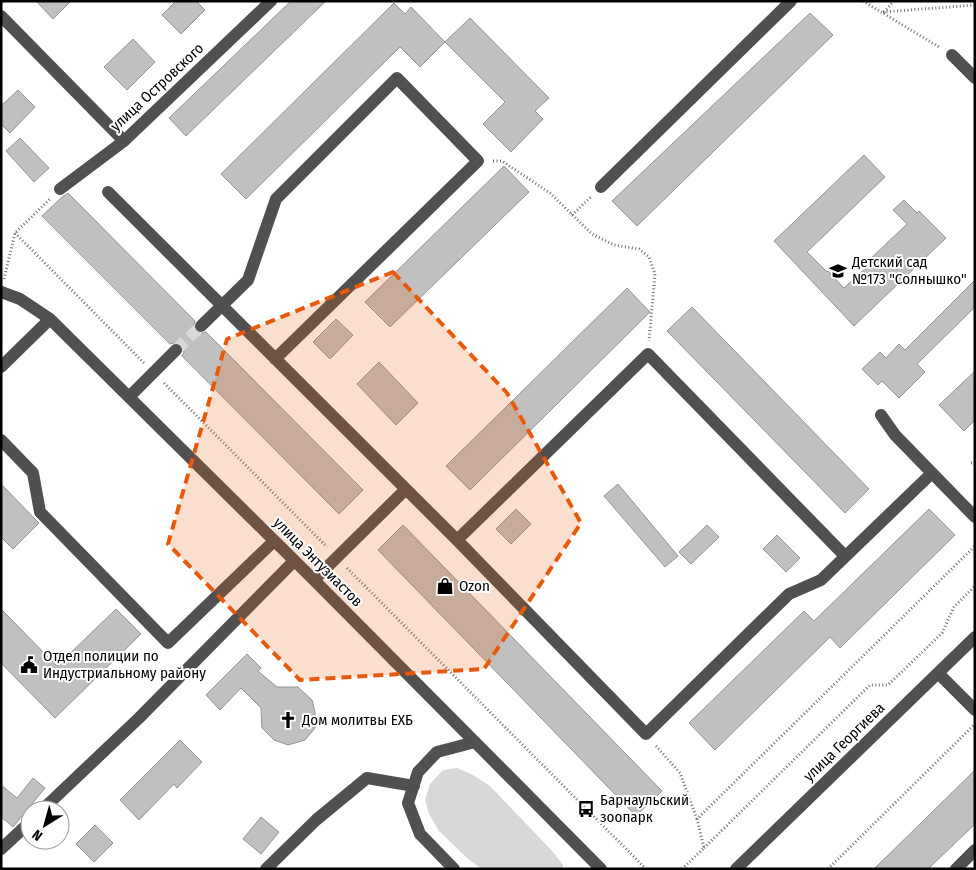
<svg xmlns="http://www.w3.org/2000/svg" width="976" height="870" font-family="'Fira Sans Condensed',sans-serif">
	<style>
		.green { fill: #d7d7d7 }
		.building { fill: #c0c0c0; stroke: #949494 }
		.lines { fill: none; stroke-linecap: round; stroke-linejoin: round }
		.minor-tunnel { stroke: #d9d9d9; stroke-width: 12; stroke-dasharray: 12 6; stroke-linecap: butt }
		.path { stroke: #727272; stroke-width: 3; stroke-dasharray: 1 2.5; stroke-linecap: butt }
		.minor { stroke: #505050; stroke-width: 12 }
		.marked { fill: #e8590c; fill-opacity: 0.2; stroke: #e8590c; stroke-width: 4; stroke-dasharray: 10 6; stroke-linejoin: round }
		.labels { text-anchor: middle; dominant-baseline: central; stroke-width: 4; stroke-linejoin: round; paint-order: stroke }
		.street-label { font-size: 15px; fill: #000; stroke: #fff }
		.poi-label { font-size: 15px; fill: #000; stroke: #fff; text-anchor: start }
	</style>
	<rect width="100%" height="100%" fill="#fff"/>
	<!-- green -->
	<path class="green" d="M457,768L473,775L490,786L554,853L563,865V869H482L467,858L439,831L429,814L425,800L430,784L443,770Z"/>
	<!-- building -->
	<path class="building" d="M36,1H71L53,19Z
		M176,1H196L205,10L181,34L162,15Z
		M291,1H326L186,136L169,118Z
		M394,3L405,14L411,7L445,42L420,67L400,47L246,199L221,174Z
		M810,13L833,35L637,226L612,201Z
		M470,18L549,98L535,111L543,119L511,152L483,124L505,102L445,42Z
		M133,39L155,62L127,90L104,67Z
		M18,90L35,107L10,133L1,124V106Z
		M20,138L49,168L34,182L6,151Z
		M864,155L885,177L807,252L827,272L828,271L844,288L869,265L866,263L907,224L893,210L904,200L917,213L919,211L946,238L854,326L774,241Z
		M504,166L529,192L390,327L365,302Z
		M68,193L195,321L193,328L196,332L199,334L206,332L363,490L339,514L182,356L184,352L182,345L178,342L170,344L42,216L62,197Z
		M975,280V307L917,364L925,372L899,398L882,381L878,385L862,369L880,352L886,358L899,344L905,350Z
		M627,288L650,312L470,490L446,466Z
		M692,307L869,489L845,513L667,331Z
		M336,319L353,335L330,359L313,342Z
		M379,362L418,403L396,425L357,384Z
		M975,371V420L964,431L939,405Z
		M1,484L39,523L13,549L1,537Z
		M618,484L678,556L665,567L604,496Z
		M516,509L531,524L511,544L496,529Z
		M929,509L955,535L840,648L830,637L715,750L689,723L804,611L814,621Z
		M403,525L662,791L636,816L378,550Z
		M707,525L719,537L691,564L679,552Z
		M777,535L800,558L786,572L763,549Z
		M1,609L57,666L116,609L141,634L55,718L1,663Z
		M247,654L261,668L258,671L277,687H298L312,700L315,712V728L305,740L288,745L274,740L262,728L261,708L241,688L220,710L206,695Z
		M180,740L202,762L177,788L174,784L139,820L120,800Z
		M975,770V824L928,869H874Z
		M33,778L45,788L13,827L1,817V785L17,798Z
		M261,817L279,832L261,854L243,839Z
		M95,825L113,843L94,862L76,844Z"/>
	<g class="lines">
		<!-- minor-tunnel -->
		<path class="minor-tunnel" d="M176,350L201,326"/>
		<!-- path -->
		<path class="path" d="M863,1L939,47
			M883,12L975,5
			M884,12L894,1
			M493,161H502L550,193L592,234L614,245L639,249L649,257L655,274L649,341
			M572,215L592,196
			M15,233L144,363
			M4,279L15,233L50,199
			M164,383L327,547
			M971,463L975,462
			M347,568L646,869
			M656,746L680,773L697,819
			M704,848L870,685H888L942,633L954,607L975,586
			M682,869L704,848L697,819L975,546
			M828,869L974,725"/>
		<!-- minor -->
		<path class="minor" d="M1,16L124,141
			M952,55L975,78
			M601,187L791,1
			M60,189L124,141L271,1
			M108,192L457,540
			M1,292L20,299L50,319L314,580L601,869
			M201,326L248,280L276,199L397,78L478,161L275,359
			M1,367L50,319
			M129,397L176,350
			M881,415L895,435L975,517
			M1,440L33,473L40,512L168,643L274,541
			M845,556L648,354L457,540L646,734L789,594L821,580L932,473
			M314,580L405,490
			M938,673L975,710
			M42,810L139,718L294,561
			M1,849L30,822
			M266,869L316,820L367,778L414,786
			M454,869L420,834L408,803L418,772L437,752L475,742
			M736,869L975,637
			M956,869L975,850"/>
	</g>
	<!-- marked area -->
	<path class="marked" d="M393,272L507,393L581,523L484,669L300,680L168,544L227,339Z"/>
	<!-- icons -->
	<defs>
		<g id="school-bare" transform="scale(1.35)"><path d="M0-5L7-2L0 1L-7-2ZM-4 1L0 2.5L4 1V4Q0 6-4 4Z" fill="#000" stroke="#fff" stroke-width="2.5" paint-order="stroke"/></g>
		<g id="shop-bare" transform="scale(1.35)"><path d="M-5-2.5h2.3a2.7 3.5 0 0 1 5.4 0H5L5.5 6h-11ZM-1.5-2.5h3a1.5 2.3 0 0 0-3 0Z" fill="#000" stroke="#fff" stroke-width="2.5" paint-order="stroke"/></g>
		<g id="civic-bare" transform="scale(1.35)"><path d="M-.6-6.5H3V-4.5H.6V-3L4-1V1h2V6H-6V1h2V-1L-.6-3ZM-1.2 2.5V6h2.4V2.5Z" fill="#000" stroke="#fff" stroke-width="2.5" paint-order="stroke"/></g>
		<g id="church-bare" transform="scale(1.35)"><path d="M-1.2-6h2.4v3.5h3.3v2.4h-3.3V6h-2.4V-.1h-3.3v-2.4h3.3Z" fill="#000" stroke="#fff" stroke-width="2.5" paint-order="stroke"/></g>
		<g id="bus-bare" transform="scale(1.35)"><path d="M-5-6H5V4H4V6H2V4H-2V6H-4V4H-5ZM-3.5-4V0h7V-4ZM-3.5 1.2v1.5H-2V1.2ZM2 1.2v1.5H3.5V1.2Z" fill="#000" stroke="#fff" stroke-width="2.5" paint-order="stroke"/></g>
	</defs>
	<g fill-rule="evenodd">
		<use href="#school-bare" x="838" y="271"/>
		<use href="#shop-bare" x="445" y="586"/>
		<use href="#civic-bare" x="29" y="665"/>
		<use href="#church-bare" x="288" y="720"/>
		<use href="#bus-bare" x="586" y="809"/>
	</g>
	<g class="labels">
		<!-- street labels -->
		<g class="street-label">
			<text transform="translate(157 87) rotate(-43)">улица Островского</text>
			<text transform="translate(318 562) rotate(45)">улица Энтузиастов</text>
			<text transform="translate(844 742) rotate(-44)">улица Георгиева</text>
		</g>
		<!-- poi labels -->
		<g class="poi-label">
			<text x="852" y="262">Детский сад<tspan x="852" dy="17">№173 "Солнышко"</tspan></text>
			<text x="459" y="586">Ozon</text>
			<text x="43" y="656">Отдел полиции по<tspan x="43" dy="17">Индустриальному району</tspan></text>
			<text x="302" y="720">Дом молитвы ЕХБ</text>
			<text x="600" y="800">Барнаульский<tspan x="600" dy="17">зоопарк</tspan></text>
		</g>
	</g>
	<!-- border -->
	<rect width="976" height="870" fill="none" stroke="#000000" stroke-width="5"/>
	<!-- north arrow -->
	<g transform="translate(45 825) rotate(217)"><circle r="24" fill="#ffffff" stroke="#999999"/>
	<path d="M0-4L9 19L0 12L-9 19Z" fill="#000000"/>
	<text y="-8" font-size="14" font-weight="bold" text-anchor="middle" fill="#000000">N</text>
	</g>
</svg>
